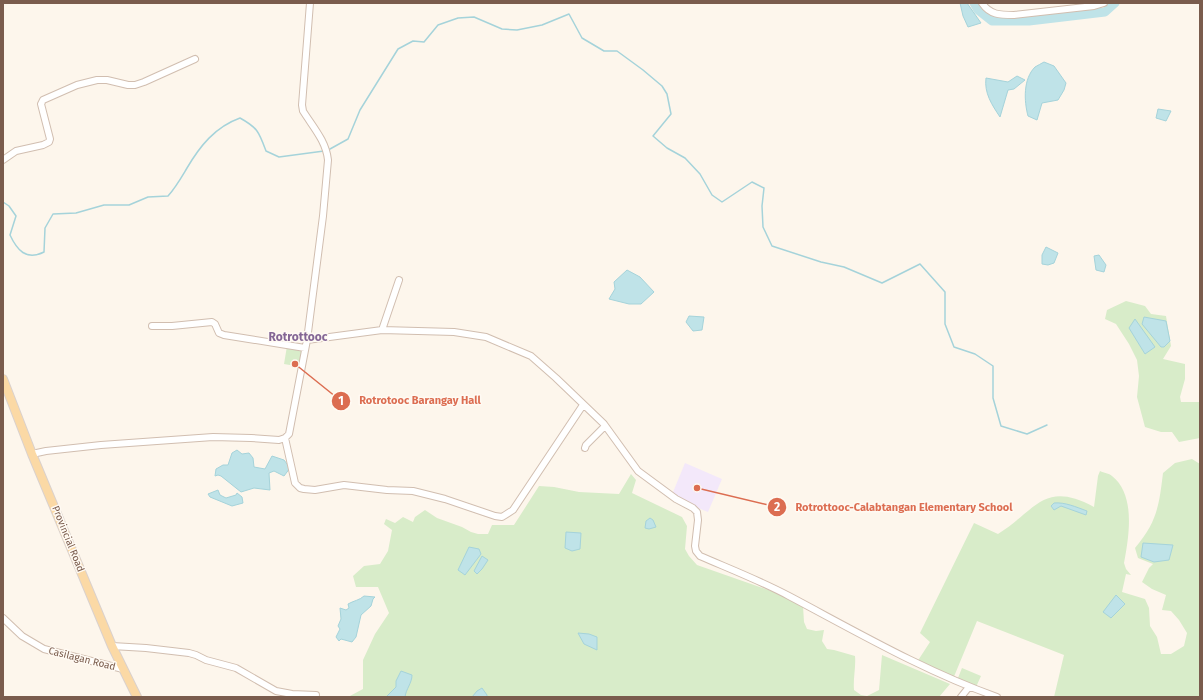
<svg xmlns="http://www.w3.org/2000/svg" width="1203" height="700" font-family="'Fira Sans',sans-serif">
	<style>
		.education { fill: #f3e8fa }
		.green { fill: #d8ecc9 }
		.water { fill: #bfe3e8; stroke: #a5d3da }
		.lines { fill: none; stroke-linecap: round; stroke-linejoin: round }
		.stream { stroke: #a5d3da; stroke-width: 1.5 }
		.river { stroke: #bfe3e8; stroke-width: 9 }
		.minor-casing { stroke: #d1beb0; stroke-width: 8 }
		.major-casing { stroke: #dad1cd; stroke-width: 10 }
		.minor { stroke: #fff; stroke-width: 6 }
		.major { stroke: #fbd9a5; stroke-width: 8 }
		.labels { text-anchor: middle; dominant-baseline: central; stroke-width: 3; stroke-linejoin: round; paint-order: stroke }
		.street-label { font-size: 10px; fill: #7a5c4d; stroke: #fffaf3 }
		.quarter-label { font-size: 12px; font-weight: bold; fill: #846695; stroke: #fffaf3 }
		.leader { fill: none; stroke: #dc6d51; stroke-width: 1.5 }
		.callout-dot { fill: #dc6d51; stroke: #fffaf3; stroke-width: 1.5 }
		.mark-label { font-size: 12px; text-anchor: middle; font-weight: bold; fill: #fff }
		.callout-label { font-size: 11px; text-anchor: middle; font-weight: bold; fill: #dc6d51; stroke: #fffaf3; stroke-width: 3; stroke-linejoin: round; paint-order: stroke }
	</style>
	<rect width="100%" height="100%" fill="#fdf6ec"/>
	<!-- education -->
	<path class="education" d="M685,463L722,479L708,512L671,497Z"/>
	<!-- green -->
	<path class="green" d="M1126,301L1145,306L1151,314L1166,316L1171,346L1163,359L1185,364V379L1180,397L1181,402H1200V438L1179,442L1172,432H1161L1145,427L1137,397L1139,376L1137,360L1129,344L1116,324L1105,319L1107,310Z
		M287,346L304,349L301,367L284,364Z
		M1192,459L1200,464V697H1054L1064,655L977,621L953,679L917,662L930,642L920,633L974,523L998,534C1036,510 1044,480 1094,507L1098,476L1100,471C1104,473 1109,473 1112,476C1136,495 1129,536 1124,563L1126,569L1131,575L1126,574L1122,592L1145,599L1149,608L1150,626L1157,637L1161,654H1171L1184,646L1187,633L1179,620L1171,611L1162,610L1166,595L1152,589L1142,582L1149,568L1153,564L1138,558L1135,548C1157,522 1159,506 1163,473L1175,463Z
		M631,474L636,480L632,493L682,517L687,526L685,549L689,556L697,565L777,593L803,606L804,622L807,629L816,631L824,630L822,641L827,649L834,650L855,656C856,668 853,678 854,690L861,695L867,696L879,690L882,655L950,684L939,697H348L363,689V660L375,634L389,613L378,587H356L353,576L364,566L380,564L388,551L392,530L384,524L386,519L395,523L403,517L413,522L415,517L425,510L437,518L462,527L471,532L478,534H488L492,525H514L539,486L554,487L579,492L619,494Z
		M962,668L981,676L976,687L958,678Z"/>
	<!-- water -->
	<path class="water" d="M960,3H967L981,23L968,27L963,16Z
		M1044,62L1054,66L1066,83L1064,90L1058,100L1042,103L1037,120L1028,116C1024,101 1023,79 1035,67C1038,65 1041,64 1044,62Z
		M1017,76L1025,80L1014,89L1008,90L1000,117C992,105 984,93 986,78L1008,82Z
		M1158,109L1171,111L1166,121L1156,118Z
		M1046,247L1058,253L1054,263L1048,265L1042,264V255Z
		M1099,255L1106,265L1104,272L1096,270L1094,256Z
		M627,270L640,277L654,292L641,304H629L609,299L615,289L614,282Z
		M689,316L704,317L702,330L693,331L686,322Z
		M1144,317L1166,321L1170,341L1164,347H1161L1142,324Z
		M1135,319L1155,347L1145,354L1129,328Z
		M237,450L242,454L249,453L253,458L254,467L265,469L272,456L284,460L290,468L284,476L274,471L269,473L270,490L254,488L241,492L221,476L218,475L215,476L216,469L223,465H228L232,453Z
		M218,490L220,495L226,498L236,495L237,493L242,497L243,503L232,506L210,497L208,494Z
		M1054,503C1065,502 1076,507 1087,511L1086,515L1061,506L1054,510L1051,506Z
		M650,518L653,520L656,527L649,529L645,528L646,521Z
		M566,532L581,533L580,549L572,551L565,548Z
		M1143,543L1173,545L1169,560L1154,562L1141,557Z
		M469,547L479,549L481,554L465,575L458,570Z
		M482,556L488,560L482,569L477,574L474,571Z
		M1116,595L1125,604L1111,618L1103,612Z
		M364,596L375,597L373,599L371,606L361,615L356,637L352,642L341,639L339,641L336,637L340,629L338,626L341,619L340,608L346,610L349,608L348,604C353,601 360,600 364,596Z
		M578,633L589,634L597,637V650L584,644Z
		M401,671L412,675C412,683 406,689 405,697H386L396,687V681Z
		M482,688L487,695V697H472L477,691Z"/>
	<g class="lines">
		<!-- stream -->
		<path class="stream" d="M330,149L348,139L360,110L398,49L413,41L424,42L438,25L458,18L474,17L502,29L517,30L542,25L569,14L582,38L604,51H617L643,70L662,86L667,94L671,114L653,136L667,148L685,158L700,174L712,195L722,202L752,182L764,188L762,206L763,227L772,246L821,262L844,267L882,283L920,264L945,292V324L954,347L975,354L993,366V398L1001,426L1027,434L1047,425
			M3,202L9,206L16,216L10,235C17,250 26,261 44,252L45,228L53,214L76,213L104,205H129L148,197L168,196C176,187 181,178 187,168C200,146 215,127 240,118C258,128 259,132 266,151L279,157L324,151"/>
		<!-- river -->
		<path class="river" d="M974,3L978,10L992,21H1029L1105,12L1115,3"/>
		<!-- minor casing -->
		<g class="minor-casing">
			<path id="minor" d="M982,3C990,15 1000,15 1014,15L1094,6L1104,3
				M3,160L16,151L43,145L49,142L50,139L41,104L43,100L77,85L97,80H107L128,85H135L144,82L195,59
				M152,326H172L212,322L215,324L219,333L224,335L305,348
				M382,330L399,280
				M307,340L382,330L454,332L486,337L531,356L556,378L604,424L638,471L676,499L693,508L697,512L698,520L695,546L696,551L700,556C730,569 761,581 789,596C857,632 924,671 997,697
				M285,438L295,483L300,488L304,489L315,490L344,485L387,490L413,491L445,499L495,516L502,517L513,510L583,405
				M585,448L586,445L605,426
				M32,454L46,451L101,445L213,437L251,438L279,440L285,438L289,434L307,340L323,216L328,160C326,141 313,127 303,111L302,105L310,3
				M3,618L22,636L44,649L123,669
				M112,646L146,648L189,653L196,655L206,660L236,668L276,691L292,694L316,695
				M961,697L969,687"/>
		</g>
		<!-- major casing -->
		<g class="major-casing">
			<path id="major" d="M3,379L32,454L112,646L137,697"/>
		</g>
		<!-- minor -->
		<use href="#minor" class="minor"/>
		<!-- major -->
		<use href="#major" class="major"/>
	</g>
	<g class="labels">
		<!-- street labels -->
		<g class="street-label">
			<text transform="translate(68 539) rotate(68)">Provincial Road</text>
			<text transform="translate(82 659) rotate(14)">Casilagan Road</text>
		</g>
		<!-- quarter labels -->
		<g class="quarter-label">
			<text x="298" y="337">Rotrottooc</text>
		</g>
	</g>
	<!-- callouts -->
	<path class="leader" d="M295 364L341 401M697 488L777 507"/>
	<g class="callout-dot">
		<circle cx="295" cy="364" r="4"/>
		<circle cx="697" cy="488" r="4"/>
		<circle cx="341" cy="401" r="10"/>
		<circle cx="777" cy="507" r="10"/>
	</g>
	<g class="mark-label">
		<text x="341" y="405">1</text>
		<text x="777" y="511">2</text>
	</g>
	<g class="callout-label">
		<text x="420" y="404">Rotrotooc Barangay Hall</text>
		<text x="904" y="511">Rotrottooc-Calabtangan Elementary School</text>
	</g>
	<!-- border -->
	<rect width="1203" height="700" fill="none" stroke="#7a5c4d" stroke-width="8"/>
</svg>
